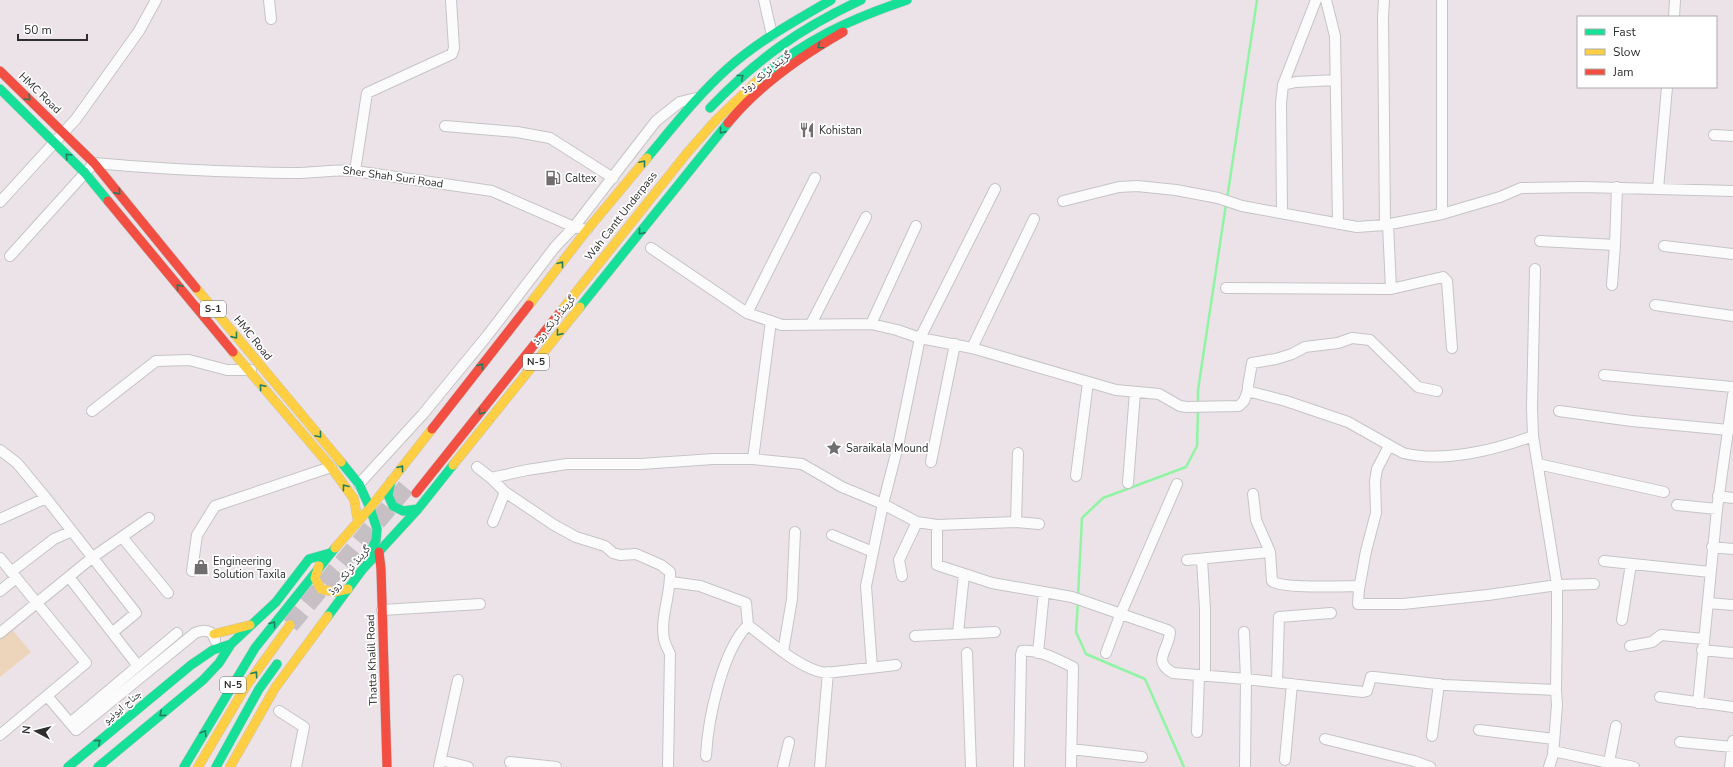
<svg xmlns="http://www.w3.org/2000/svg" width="1733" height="767" font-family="'Nunito Sans','Noto Naskh Arabic',sans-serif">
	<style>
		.green { fill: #ecd5bb }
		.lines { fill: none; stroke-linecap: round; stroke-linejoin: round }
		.stream { stroke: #90f4a4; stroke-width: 2.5 }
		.highway-tunnel { stroke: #c6bfc3; stroke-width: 18; stroke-dasharray: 18 9; stroke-linecap: butt }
		.street-casing { stroke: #c5c4c6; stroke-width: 12 }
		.fast-casing { stroke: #c5c4c6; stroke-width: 10 }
		.slow-casing { stroke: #c5c4c6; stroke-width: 10 }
		.jam-casing { stroke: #c5c4c6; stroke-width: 10 }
		.street { stroke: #fcfbfc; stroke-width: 10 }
		.fast { stroke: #16e098; stroke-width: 9 }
		.slow { stroke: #ffcf43; stroke-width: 9 }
		.jam { stroke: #f24e42; stroke-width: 9 }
		.oneway { stroke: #237e5e }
		.labels { text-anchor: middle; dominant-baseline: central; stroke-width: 3.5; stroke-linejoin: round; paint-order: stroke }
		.shield { fill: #fff; stroke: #6d6d6d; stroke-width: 1 }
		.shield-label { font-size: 10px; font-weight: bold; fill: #2e2e2e }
		.street-label { font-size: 11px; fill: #2e2e2e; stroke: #fff }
		.poi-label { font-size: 11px; fill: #2e2e2e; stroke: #fff; text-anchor: start }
	</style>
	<rect width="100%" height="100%" fill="#ece3e8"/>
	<!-- green -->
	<path class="green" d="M9,626L31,652L0,677V634Z"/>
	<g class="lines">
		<!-- stream -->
		<path class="stream" d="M1227,199L1257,0
			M1198,405V390L1226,204
			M1078,596L1082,518L1103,498L1186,467L1197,446L1198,410
			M1078,601L1076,632L1086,654L1145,679L1184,767"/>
		<!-- highway-tunnel -->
		<path class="highway-tunnel" d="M290,625L407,486"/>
		<!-- street casing -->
		<g class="street-casing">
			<path id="street" d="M269,0L271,19
				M764,0L772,35
				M1326,0L1335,36L1338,224
				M1384,0L1383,17L1385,225
				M1442,0V214
				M1674,17L1675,0
				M1283,85L1296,82L1336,80
				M445,126L517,132L550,138L613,178
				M1714,135L1733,136
				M355,171L367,93L452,54L454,48L451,0
				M1658,189L1667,87
				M1063,201L1119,187L1137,186L1176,190L1218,198L1242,206L1357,227L1385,225L1442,214L1500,197L1521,188L1583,187L1733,191
				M0,202L76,119L139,31L156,0
				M1282,213L1281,103L1283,85L1316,0
				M1388,224L1391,289
				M1540,241L1615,245
				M1664,246L1733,254
				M651,248L747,313L782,325L871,324L897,330L920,338L972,348L1034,219
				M10,256L94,163C159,169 223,172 288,173C311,174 332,169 355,171L492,191L574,227L587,230
				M1535,269L1532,408L1533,436L1557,585V620L1556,690L1557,705L1553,755L1549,767
				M1612,285L1615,245L1617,187
				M1226,288L1391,289L1443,277L1447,281L1452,348
				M1655,305L1733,316
				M747,313L815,178
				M811,324L866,217
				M871,324L916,226
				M972,348L1116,390L1159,394L1180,406L1187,407L1239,406L1244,401L1248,390
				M1604,375L1733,387
				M1437,391L1418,387L1370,340L1352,338L1338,343L1305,347L1292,354L1276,359L1252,363L1248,386V390L1251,392L1286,401L1348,422L1403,453C1443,463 1495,450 1533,436
				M92,411L156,361L189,360L227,370H251
				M1559,411L1632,421L1729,430
				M1389,446L1377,469L1375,481L1376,513L1366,551L1359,589L1358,604H1403L1488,595L1557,585L1594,584
				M0,450L17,463L46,498L136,613L113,632
				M753,459L771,321
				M931,462L955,344
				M1538,464L1664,492
				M477,467L491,478L527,470L567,464H641L713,459H753L802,464L842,487L883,504L917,522L937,525L1016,522L1039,524
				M1076,476L1088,382
				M491,478L505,492L554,525L576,537L605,546L613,553L620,555L636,554L661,565L670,572C671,594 660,617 664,639C665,644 668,649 670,654L668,767
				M1128,483L1135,392
				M359,484L423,414L487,336L555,247L574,227L656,121L680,102L696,98
				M1253,494L1256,520L1270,552L1272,581C1281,589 1344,586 1359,586
				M1718,496L1733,498
				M1677,505L1717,509
				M0,519L46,498
				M493,522L505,492
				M1016,522L1018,453
				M937,525V565L992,583L1072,597L1167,630L1170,632C1169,650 1151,661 1173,673L1246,679L1363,692L1367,691L1371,677H1374L1445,685L1556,690
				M832,535L873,552
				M122,537L168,593
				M1712,547L1733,549
				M0,558L86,663L0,735
				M1202,559L1205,609V676
				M1187,560L1270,552
				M1604,561L1710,572
				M192,571L197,535L215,506L331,467
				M11,572L54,539L72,531
				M902,576L899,560L917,522
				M69,577L138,666
				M671,582L700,586L746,603L748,625C768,640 801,670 826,673L896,665
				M0,591L16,578
				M1708,603L1733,605
				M382,610L480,604
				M1622,620L1631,564
				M1244,632L1246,679L1245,767
				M0,633L93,557L149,518
				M958,633L964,574
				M915,636L995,632
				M1630,646L1652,642L1661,635L1704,639
				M1702,650L1733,653
				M783,652L792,599L795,532
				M967,653L971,767
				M1038,653L1044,592
				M1106,653L1121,613L1177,484
				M872,667L866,586L883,504L898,446L920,338L995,189
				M1277,682L1279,617L1331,613
				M48,697L76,730L195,633C204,629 213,630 215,640
				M1660,697L1733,707
				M1698,703L1717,509L1733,395
				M279,711L304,727L296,767
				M70,723L177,633
				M1479,730L1554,739
				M1197,732L1199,675
				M1432,736L1439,684
				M1325,739L1414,761L1430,767
				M1680,742L1733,747
				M1071,749L1142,757
				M1553,751L1609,763
				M706,756C708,719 722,651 748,625
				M441,760L468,767
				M1285,760L1292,684
				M510,762L556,767
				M1610,762L1634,767
				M439,767L458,680
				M783,767L789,742
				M820,767L828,672
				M1019,767L1021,655L1022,651C1039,649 1058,660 1073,667L1071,767
				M1608,767L1616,726
				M1730,767L1733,741"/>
		</g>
		<!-- fast casing -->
		<g class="fast-casing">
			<path id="fast" d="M758,80C803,41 850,19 907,0
				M0,89L85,173L108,201
				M710,108C757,59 799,29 861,0
				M647,158C673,127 697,96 727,69C758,41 795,21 831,0
				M580,307L728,123
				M341,462L359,484L370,508L377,529L376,540L367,559
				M391,481L388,495L393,506L403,511L418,509
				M328,616L362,570L418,509L453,465
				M68,767L191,665L213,650L231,644
				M98,767L203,680L219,663L231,644L276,602L309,559L330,553
				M184,767L255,648L335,548
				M216,767L259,689L277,664"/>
		</g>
		<!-- slow casing -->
		<g class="slow-casing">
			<path id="slow" d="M196,288L341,462
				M529,305L587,230L647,158
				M561,311L687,153L716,120L758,80
				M233,352L331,467L354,499L358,522
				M453,465L580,307
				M335,548L370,508L432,429
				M319,566L315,578L321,589L334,592L348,589
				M214,634L250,625
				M198,767L246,686L290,625
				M230,767L275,688L328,616"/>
		</g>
		<!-- jam casing -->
		<g class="jam-casing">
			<path id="jam" d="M0,71L94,163L196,288
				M728,123C759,85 801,56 843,32
				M108,201L233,352
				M432,429L529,305
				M416,493L561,311
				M379,552L381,569L387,767"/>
		</g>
		<!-- street -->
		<use href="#street" class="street"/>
		<!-- fast -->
		<use href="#fast" class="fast"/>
		<!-- slow -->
		<use href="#slow" class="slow"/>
		<!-- jam -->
		<use href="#jam" class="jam"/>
	</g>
	<!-- one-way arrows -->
	<defs><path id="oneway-chevron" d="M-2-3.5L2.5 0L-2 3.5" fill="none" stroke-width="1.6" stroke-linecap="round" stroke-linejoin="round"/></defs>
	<g class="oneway">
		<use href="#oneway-chevron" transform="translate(820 46) rotate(145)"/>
		<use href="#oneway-chevron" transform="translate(741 77) rotate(-39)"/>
		<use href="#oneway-chevron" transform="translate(28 98) rotate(45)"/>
		<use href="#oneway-chevron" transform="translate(722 131) rotate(129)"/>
		<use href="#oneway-chevron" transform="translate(68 156) rotate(-135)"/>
		<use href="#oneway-chevron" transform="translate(643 163) rotate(-50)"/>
		<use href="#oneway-chevron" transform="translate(118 192) rotate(51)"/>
		<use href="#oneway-chevron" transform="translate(641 232) rotate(129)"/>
		<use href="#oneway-chevron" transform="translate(561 264) rotate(-52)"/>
		<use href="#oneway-chevron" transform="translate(179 287) rotate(-130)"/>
		<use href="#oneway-chevron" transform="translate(559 333) rotate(129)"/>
		<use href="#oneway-chevron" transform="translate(235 336) rotate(51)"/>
		<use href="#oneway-chevron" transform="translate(481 366) rotate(-52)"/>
		<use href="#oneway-chevron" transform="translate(262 387) rotate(-131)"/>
		<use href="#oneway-chevron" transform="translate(481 412) rotate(128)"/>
		<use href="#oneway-chevron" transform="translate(319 435) rotate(50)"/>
		<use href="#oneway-chevron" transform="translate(401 468) rotate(-52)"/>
		<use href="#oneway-chevron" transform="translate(345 487) rotate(-127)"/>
		<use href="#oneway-chevron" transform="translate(273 624) rotate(-53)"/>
		<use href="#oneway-chevron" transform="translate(255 674) rotate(-54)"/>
		<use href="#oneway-chevron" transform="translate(162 714) rotate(140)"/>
		<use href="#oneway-chevron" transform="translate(204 733) rotate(-59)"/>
		<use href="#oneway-chevron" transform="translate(98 742) rotate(-40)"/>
	</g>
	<!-- icons -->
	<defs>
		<g id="restaurant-bare" transform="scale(1.2)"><path d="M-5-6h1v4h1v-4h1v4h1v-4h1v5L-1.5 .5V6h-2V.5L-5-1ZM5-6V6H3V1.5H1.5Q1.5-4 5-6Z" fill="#706d6f" stroke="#fff" stroke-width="2.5" paint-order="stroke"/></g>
		<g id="fuel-bare" transform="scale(1.2)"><path d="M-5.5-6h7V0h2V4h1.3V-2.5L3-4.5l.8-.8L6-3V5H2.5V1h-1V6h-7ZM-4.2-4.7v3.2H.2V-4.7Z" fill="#706d6f" stroke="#fff" stroke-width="2.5" paint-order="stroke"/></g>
		<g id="sight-bare" transform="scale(1.2)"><path d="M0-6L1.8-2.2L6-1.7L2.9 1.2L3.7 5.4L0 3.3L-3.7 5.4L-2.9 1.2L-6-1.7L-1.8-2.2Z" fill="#706d6f" stroke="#fff" stroke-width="2.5" paint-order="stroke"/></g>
		<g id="shop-bare" transform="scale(1.2)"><path d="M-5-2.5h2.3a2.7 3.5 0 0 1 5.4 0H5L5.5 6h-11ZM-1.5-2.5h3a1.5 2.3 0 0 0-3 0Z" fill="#706d6f" stroke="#fff" stroke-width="2.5" paint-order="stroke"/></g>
	</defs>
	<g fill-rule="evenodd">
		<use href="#restaurant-bare" x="807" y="130"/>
		<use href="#fuel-bare" x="553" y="178"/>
		<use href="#sight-bare" x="834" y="448"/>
		<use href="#shop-bare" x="201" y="567"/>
	</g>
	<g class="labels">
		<!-- shield labels -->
		<g class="shield">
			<rect x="200" y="301" width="26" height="16" rx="3"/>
			<rect x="523" y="354" width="26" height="16" rx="3"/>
			<rect x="220" y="677" width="26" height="16" rx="3"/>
		</g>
		<g class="shield-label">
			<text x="213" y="309">S-1</text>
			<text x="536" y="362">N-5</text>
			<text x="233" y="685">N-5</text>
		</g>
		<!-- street labels -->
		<g class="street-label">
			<text transform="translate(766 72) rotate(-39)">گرینڈ ٹرنک روڈ</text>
			<text transform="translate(40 93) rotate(44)">HMC Road</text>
			<text transform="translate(393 177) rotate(8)">Sher Shah Suri Road</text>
			<text transform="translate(621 216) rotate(-52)">Wah Cantt Underpass</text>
			<text transform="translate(554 320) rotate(-51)">گرینڈ ٹرنک روڈ</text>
			<text transform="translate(253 338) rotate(51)">HMC Road</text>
			<text transform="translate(349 570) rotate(-51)">گرینڈ ٹرنک روڈ</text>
			<text transform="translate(372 660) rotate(-92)">Thatta Khalil Road</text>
			<text transform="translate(122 707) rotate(-40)">جناح ایونیو</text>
		</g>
		<!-- poi labels -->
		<g class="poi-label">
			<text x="819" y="130">Kohistan</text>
			<text x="565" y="178">Caltex</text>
			<text x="846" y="448">Saraikala Mound</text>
			<text x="213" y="561">Engineering<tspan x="213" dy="13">Solution Taxila</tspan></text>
		</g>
	</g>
	<!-- legend -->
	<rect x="1577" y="16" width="140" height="72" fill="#ffffff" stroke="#ababab"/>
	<rect x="1585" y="29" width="20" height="6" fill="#16e098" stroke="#ababab"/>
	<text x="1613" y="36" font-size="12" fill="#2e2e2e">Fast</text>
	<rect x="1585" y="49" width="20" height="6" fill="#ffcf43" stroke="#ababab"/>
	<text x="1613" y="56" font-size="12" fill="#2e2e2e">Slow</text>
	<rect x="1585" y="69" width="20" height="6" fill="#f24e42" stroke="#ababab"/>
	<text x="1613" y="76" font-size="12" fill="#2e2e2e">Jam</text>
	<!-- north arrow -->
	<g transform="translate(36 731) rotate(277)" stroke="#ffffff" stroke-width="3" paint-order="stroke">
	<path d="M0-3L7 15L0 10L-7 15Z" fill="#2e2e2e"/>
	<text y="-6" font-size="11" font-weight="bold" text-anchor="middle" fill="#2e2e2e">N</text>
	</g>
	<!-- scale -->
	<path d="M18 34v6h69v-6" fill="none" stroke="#2e2e2e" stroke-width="2"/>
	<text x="24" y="34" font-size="12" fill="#2e2e2e" stroke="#ffffff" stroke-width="3" paint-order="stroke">50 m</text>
</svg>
